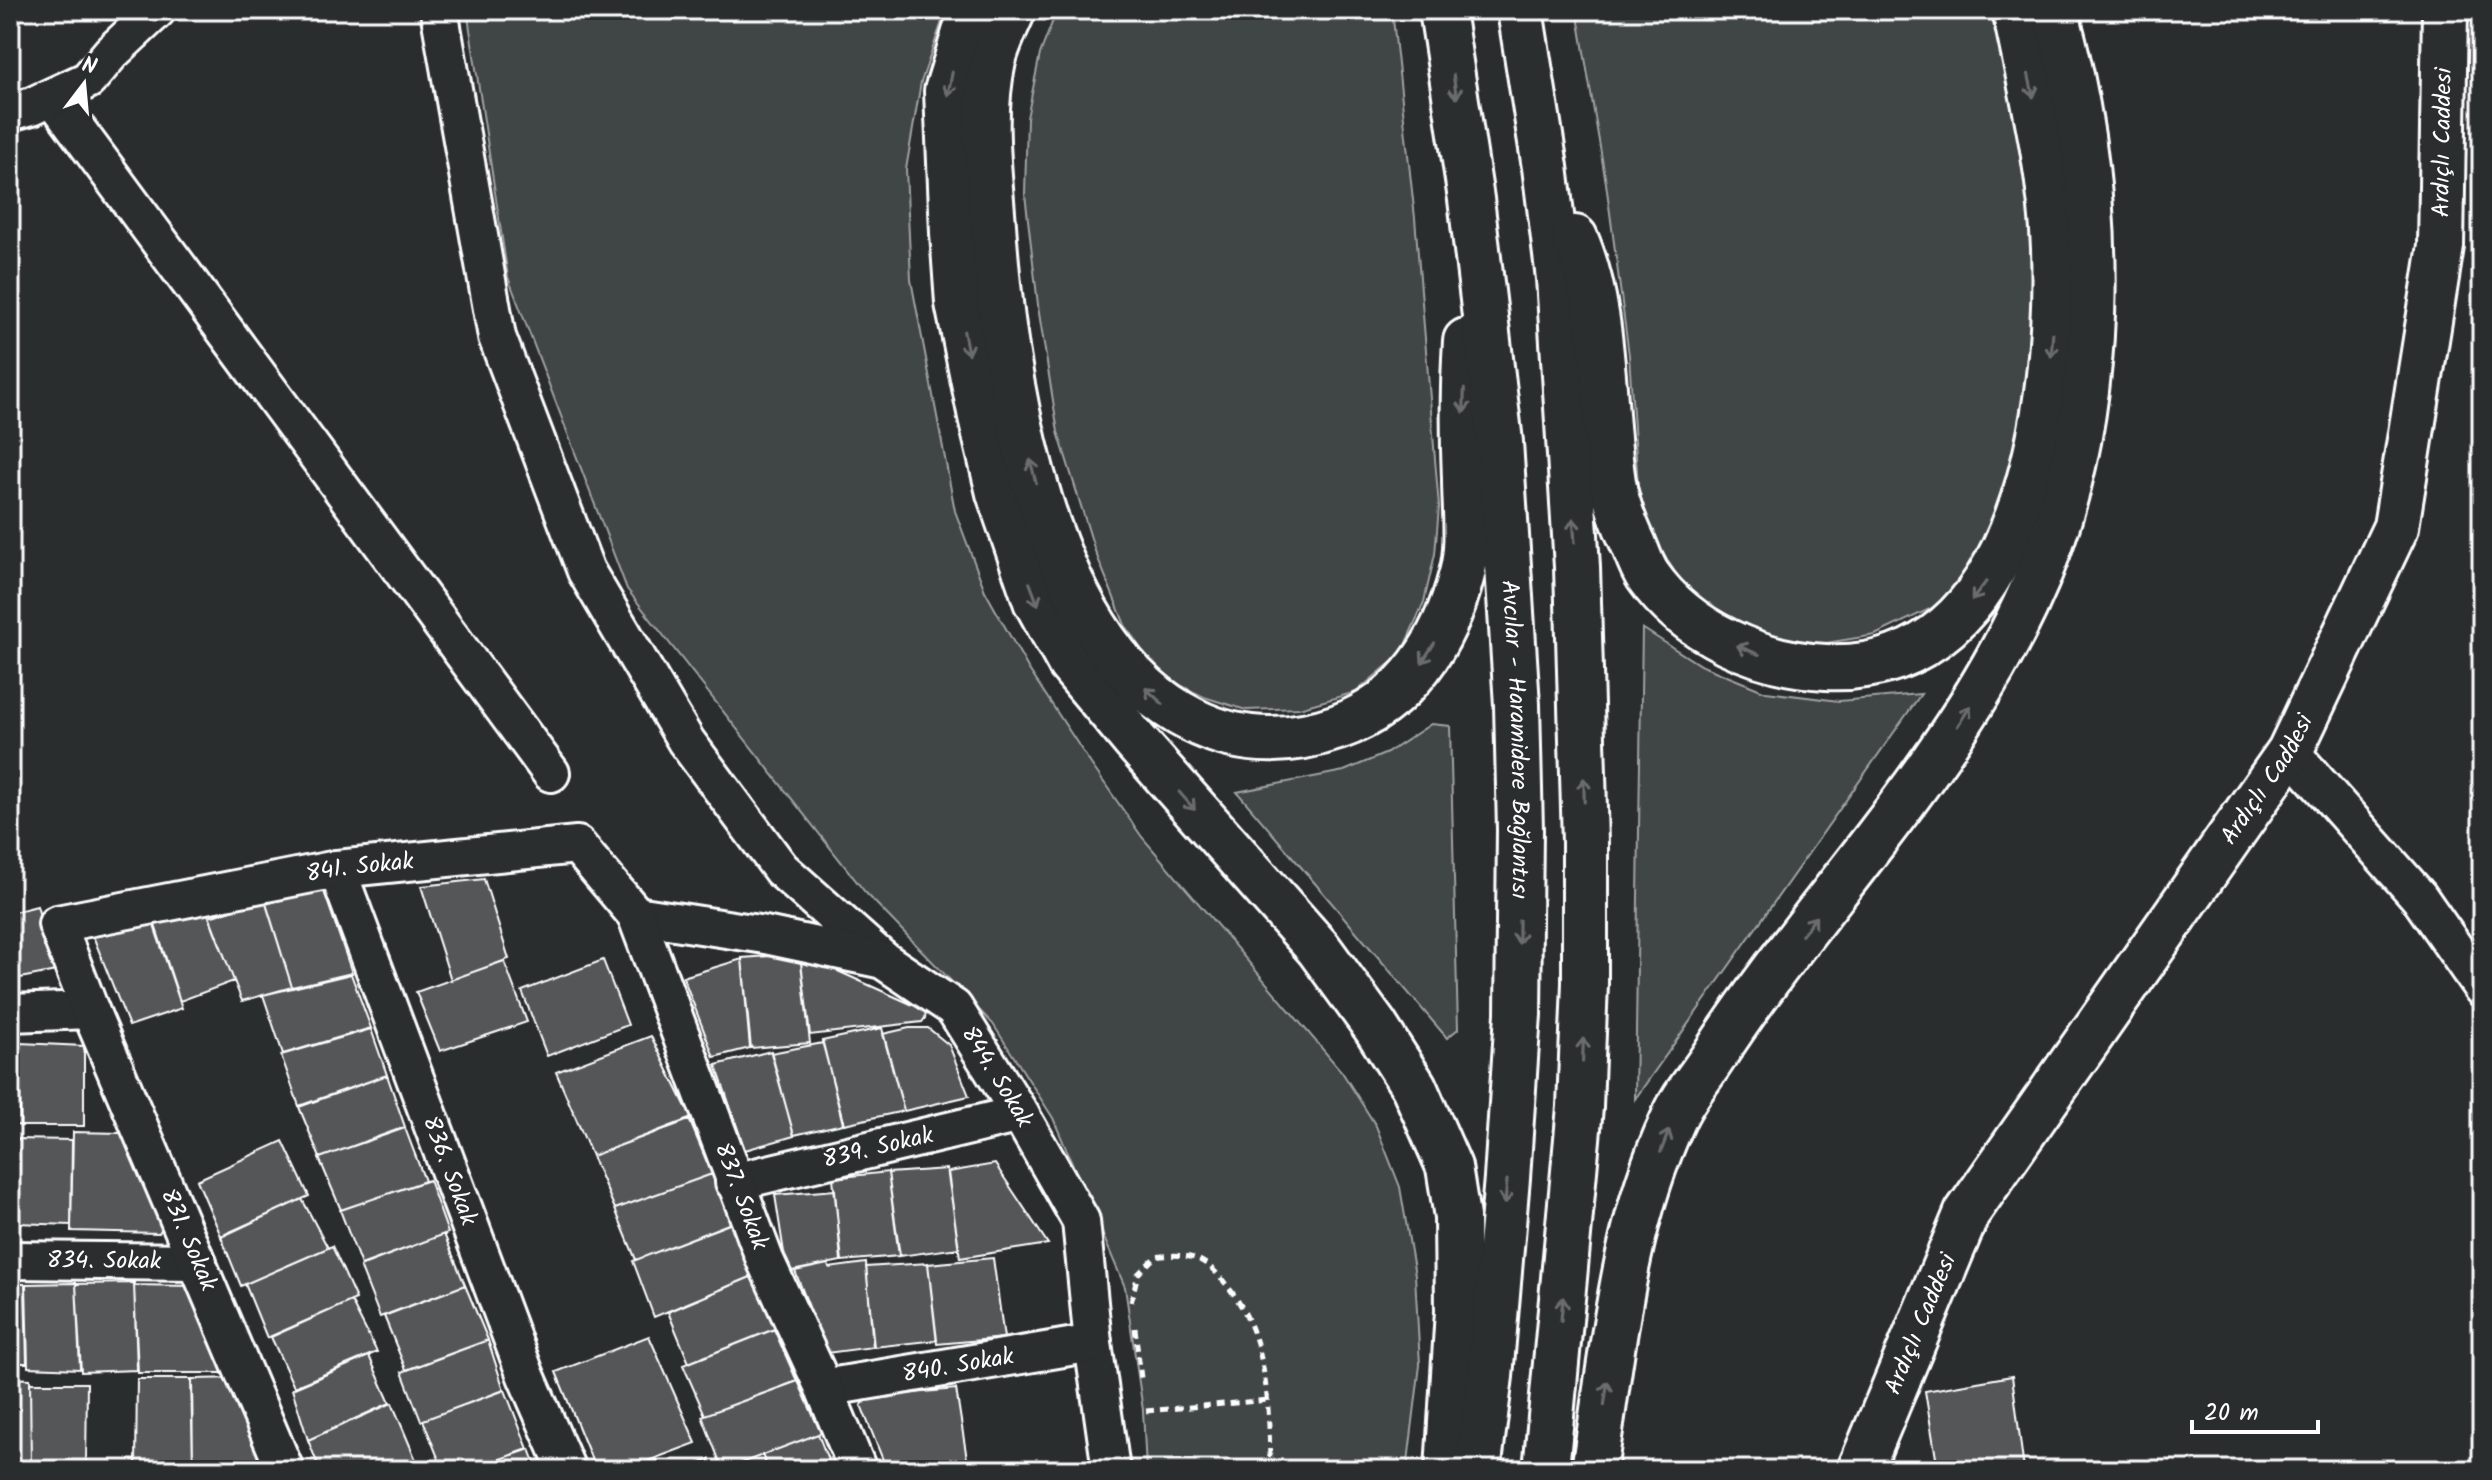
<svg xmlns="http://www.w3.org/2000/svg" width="2492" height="1480" font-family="Kalam,sans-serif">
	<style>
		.green { fill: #414445; stroke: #a0a2a2; stroke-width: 2 }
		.building { fill: #555758; stroke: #fff; stroke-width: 2 }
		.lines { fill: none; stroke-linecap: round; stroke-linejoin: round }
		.minor-casing { stroke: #fff; stroke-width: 42 }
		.secondary-casing { stroke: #fff; stroke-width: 50 }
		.trunk-casing { stroke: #fff; stroke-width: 50 }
		.path { stroke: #fff; stroke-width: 5; stroke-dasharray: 8 6; stroke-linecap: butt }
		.minor { stroke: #2a2d2e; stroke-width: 36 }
		.secondary { stroke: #2a2d2e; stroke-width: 44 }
		.trunk { stroke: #2a2d2e; stroke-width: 44 }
		.oneway { stroke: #6a6c6d }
		.labels { text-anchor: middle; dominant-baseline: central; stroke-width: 7; stroke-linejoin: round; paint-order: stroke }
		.street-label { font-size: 24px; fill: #fff; stroke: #2a2d2e }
	</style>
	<rect width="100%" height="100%" fill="#2a2d2e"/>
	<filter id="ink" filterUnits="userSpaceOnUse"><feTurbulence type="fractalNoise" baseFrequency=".0125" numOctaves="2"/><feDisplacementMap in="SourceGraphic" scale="16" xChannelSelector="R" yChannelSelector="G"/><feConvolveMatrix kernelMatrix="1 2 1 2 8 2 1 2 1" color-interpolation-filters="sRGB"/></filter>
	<g filter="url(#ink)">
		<!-- green -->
		<path class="green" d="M467,10H946L921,82L906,169L911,280L955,511L985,591L1028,668L1091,764L1142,837L1342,1072L1376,1126L1400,1187L1415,1275L1420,1365L1407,1470H1146L1143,1410L1125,1287L1053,1118L993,1024L865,892L627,589L508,277Z
			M1057,10H1392L1415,218L1439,507L1435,554L1424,602L1401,654L1356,692L1299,708L1246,710L1204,697L1158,674L1125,625L1095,551L1058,432L1039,313L1025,194L1027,118L1040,54Z
			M1577,10H1993L2018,115L2039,246L2038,347L2011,478L1972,570L1936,606L1875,635L1820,644L1779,638L1722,616L1680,580L1649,531L1638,485L1629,355L1606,183Z
			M1642,628L1700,665L1766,692L1839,701L1921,694L1635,1099Z
			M1431,724L1450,726L1458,1029L1447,1038L1237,792L1344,771L1387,753Z"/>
		<!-- building -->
		<path class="building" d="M484,879L509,959L451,980L421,886Z
			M323,888L352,973L292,987L266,904Z
			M265,900L292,987L242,1001L209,917Z
			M205,905L234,981L180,1001L153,919Z
			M37,906L56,971L10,980V913Z
			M149,911L182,1008L129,1026L91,931Z
			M800,954L810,1043L751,1048L742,958Z
			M800,954L922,1009L926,1011L925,1018L922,1022L810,1035Z
			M742,959L750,1048L714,1057L683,977Z
			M603,960L628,1025L547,1056L522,991Z
			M504,961L527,1022L440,1051L416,992Z
			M351,974L371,1028L283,1054L263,995Z
			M882,1028L904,1111L844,1124L822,1041Z
			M909,1028H928L949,1045L969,1096L904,1111L883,1034Z
			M371,1029L387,1075L299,1106L281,1055Z
			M651,1036L692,1119L592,1156L556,1072Z
			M20,1043L84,1046V1126H20Z
			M823,1043L843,1124L794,1135L771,1053Z
			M771,1051L794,1136L745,1150L716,1065Z
			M10,1052H20V1125L10,1126Z
			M387,1075L405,1127L320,1158L299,1107Z
			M689,1119L712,1174L615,1209L592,1156Z
			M405,1128L425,1181L341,1210L319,1158Z
			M73,1132L121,1133L164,1225L159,1233L71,1231Z
			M15,1139L72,1140L71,1225L16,1223Z
			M283,1141L309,1196L221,1236L197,1180Z
			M10,1145H15L16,1231H10Z
			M995,1164L1048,1244L960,1258L948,1172Z
			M947,1169L959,1248L900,1256L888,1173Z
			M888,1172L899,1256L842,1261L833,1178Z
			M712,1174L731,1223L636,1260L615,1209Z
			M429,1180L448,1233L361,1265L340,1210Z
			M835,1190L841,1261L787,1272L775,1195Z
			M302,1199L328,1248L241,1286L221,1237Z
			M732,1223L753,1276L654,1317L633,1261Z
			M444,1234L465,1285L380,1317L360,1266Z
			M332,1246L356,1299L267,1338L245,1284Z
			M993,1258L1004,1338L937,1344L928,1264Z
			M866,1263L873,1347L827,1353L795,1271L828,1264L829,1268Z
			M928,1263L937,1340L874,1347L866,1267Z
			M753,1276L775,1329L689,1363L668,1312Z
			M76,1283L80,1369L28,1367L26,1284Z
			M134,1283L137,1370L81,1372L76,1284Z
			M10,1284H25L27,1363H10Z
			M134,1285L194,1286L231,1373H138Z
			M465,1285L488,1340L406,1370L384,1316Z
			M351,1301L377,1352L294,1387L271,1337Z
			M774,1329L797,1381L705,1415L683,1365Z
			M649,1336L696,1443L624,1470H596L556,1372Z
			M488,1340L504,1390L421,1421L402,1372Z
			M369,1356L390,1403L308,1440L292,1389Z
			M2012,1376L2024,1470H1938L1925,1391Z
			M10,1378L30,1379L31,1469H10Z
			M244,1378V1421H257L258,1465H193L192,1379Z
			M137,1379H191L193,1465L136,1466Z
			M798,1381L821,1433L723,1470L702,1416Z
			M30,1383H87L86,1465L31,1466Z
			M956,1389L967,1459L957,1461L959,1470H887L861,1405L871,1397Z
			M505,1390L528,1449L469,1470H443L423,1420Z
			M392,1403L416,1460L392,1470H320L308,1440Z
			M818,1434L832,1470H769L762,1455Z
			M530,1449L538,1470H469Z
			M656,1458L661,1470H625Z
			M709,1460L713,1470H679Z
			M1084,1465L1085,1470H1033Z"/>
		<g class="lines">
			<!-- minor casing -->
			<g class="minor-casing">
				<g id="minor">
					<path d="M439,10L497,337L586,571L686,741L781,869L883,960"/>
					<path d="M53,97L551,773"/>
					<path d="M10,112L32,106L88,80L111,53L157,10"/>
					<path d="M2290,751L2419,897L2482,988"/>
					<path id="s1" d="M337,869L526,1376L567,1470"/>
					<path id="s2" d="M636,915L765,935L883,960L954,1008L1020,1114L1081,1221L1093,1343L1111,1470"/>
					<path d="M10,1013L90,1010"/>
					<path id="s3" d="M734,1182L1020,1114"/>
					<path id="s4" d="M10,1260L198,1262"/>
					<path id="s5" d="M824,1388L1093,1343"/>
					<path id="s6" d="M285,1470L90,1010L57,924L337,869L577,845L636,915L765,1260L824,1388L858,1470"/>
				</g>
			</g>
			<!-- secondary casing -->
			<g class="secondary-casing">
				<g id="secondary">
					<path id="s7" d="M1860,1470L1967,1213L2290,751L2396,527L2441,246L2445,10"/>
				</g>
			</g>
			<!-- trunk casing -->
			<g class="trunk-casing">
				<g id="trunk">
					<path d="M972,10L947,91L953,233L958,303L981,417L999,493L1036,601L1070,663L1135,741L1319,949L1375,1026L1414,1087L1449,1167L1457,1217L1458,1311L1448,1470"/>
					<path d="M1013,10C1006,26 997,44 993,61C981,115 989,171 993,225C1003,377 1042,645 1192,720C1239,744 1289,744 1338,727C1406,703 1445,641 1462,574C1470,545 1465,509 1465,479C1463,433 1463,387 1466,341"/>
					<path id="s8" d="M1442,10L1471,199L1500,442L1517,705L1520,830L1518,1014L1507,1178L1490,1376L1478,1470"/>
					<path d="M1520,10L1545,167L1559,278L1577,567L1585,843V983L1580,1107L1546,1470"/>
					<path d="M1575,238C1607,311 1601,404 1613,482C1616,504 1625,526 1634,545C1638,555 1642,567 1648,576C1687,632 1760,664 1826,667C2028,677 2059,395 2054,248C2051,168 2031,88 2015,10"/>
					<path d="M1594,1470C1613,1352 1622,1229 1673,1120C1682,1098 1699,1079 1712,1059C1761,983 1819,913 1874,841C1931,767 1985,691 2025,606C2111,425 2108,200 2055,10"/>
				</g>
			</g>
			<!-- path -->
			<path class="path" d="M1131,1302L1138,1274L1155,1257C1169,1255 1183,1254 1197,1259C1208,1263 1218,1274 1225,1283C1269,1335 1269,1405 1270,1470
				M1135,1328L1141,1378
				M1146,1411L1268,1400"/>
			<!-- minor -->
			<use href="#minor" class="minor"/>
			<!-- secondary -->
			<use href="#secondary" class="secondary"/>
			<!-- trunk -->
			<use href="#trunk" class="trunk"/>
		</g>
		<!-- one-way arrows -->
		<defs><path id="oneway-shaft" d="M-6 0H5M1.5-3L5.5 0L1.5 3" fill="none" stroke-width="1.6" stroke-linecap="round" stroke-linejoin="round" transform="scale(2)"/></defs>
		<g class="oneway">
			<use href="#oneway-shaft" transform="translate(950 84) rotate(101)"/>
			<use href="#oneway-shaft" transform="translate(2031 86) rotate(78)"/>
			<use href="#oneway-shaft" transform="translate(1455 87) rotate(82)"/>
			<use href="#oneway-shaft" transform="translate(966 343) rotate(79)"/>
			<use href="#oneway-shaft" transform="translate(2052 345) rotate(94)"/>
			<use href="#oneway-shaft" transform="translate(1464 401) rotate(91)"/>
			<use href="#oneway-shaft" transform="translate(1033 471) rotate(-104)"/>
			<use href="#oneway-shaft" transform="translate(1574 530) rotate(-94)"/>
			<use href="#oneway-shaft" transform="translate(1979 591) rotate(127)"/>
			<use href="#oneway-shaft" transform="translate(1034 594) rotate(69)"/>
			<use href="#oneway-shaft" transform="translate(1748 650) rotate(-158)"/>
			<use href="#oneway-shaft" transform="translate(1428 653) rotate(123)"/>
			<use href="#oneway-shaft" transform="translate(1154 696) rotate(-138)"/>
			<use href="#oneway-shaft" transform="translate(1964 716) rotate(-57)"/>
			<use href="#oneway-shaft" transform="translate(1584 790) rotate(-91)"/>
			<use href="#oneway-shaft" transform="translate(1187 801) rotate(49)"/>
			<use href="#oneway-shaft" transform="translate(1809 926) rotate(-53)"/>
			<use href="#oneway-shaft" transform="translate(1519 932) rotate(90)"/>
			<use href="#oneway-shaft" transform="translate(1583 1050) rotate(-88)"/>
			<use href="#oneway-shaft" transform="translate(1665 1141) rotate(-69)"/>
			<use href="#oneway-shaft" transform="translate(1506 1192) rotate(95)"/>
			<use href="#oneway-shaft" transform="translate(1562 1309) rotate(-85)"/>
			<use href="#oneway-shaft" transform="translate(1606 1393) rotate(-82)"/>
		</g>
	</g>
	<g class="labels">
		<!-- street labels -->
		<g class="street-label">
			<text stroke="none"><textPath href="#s7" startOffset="1478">Ardıçlı Caddesi</textPath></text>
			<text stroke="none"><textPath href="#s8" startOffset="734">Avcılar - Haramidere Bağlantısı</textPath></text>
			<text stroke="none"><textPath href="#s7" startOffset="806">Ardıçlı Caddesi</textPath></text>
			<text stroke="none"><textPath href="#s6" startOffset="900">841. Sokak</textPath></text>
			<text stroke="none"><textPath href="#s2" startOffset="418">844. Sokak</textPath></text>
			<text stroke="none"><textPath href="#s3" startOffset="148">839. Sokak</textPath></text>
			<text stroke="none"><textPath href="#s1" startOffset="322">836. Sokak</textPath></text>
			<text stroke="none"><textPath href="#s6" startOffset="1510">837. Sokak</textPath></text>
			<text transform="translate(188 1240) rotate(67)">831. Sokak</text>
			<text stroke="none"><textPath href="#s4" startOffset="94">834. Sokak</textPath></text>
			<text stroke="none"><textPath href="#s7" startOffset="158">Ardıçlı Caddesi</textPath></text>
			<text stroke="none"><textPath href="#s5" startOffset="136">840. Sokak</textPath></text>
		</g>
	</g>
	<!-- margin -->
	<rect width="2492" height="1480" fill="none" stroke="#2a2d2e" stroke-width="40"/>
	<rect x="20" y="20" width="2452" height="1440" fill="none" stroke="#fff" stroke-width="3" filter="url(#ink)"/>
	<!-- north arrow -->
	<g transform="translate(84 84) rotate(16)" stroke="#2a2d2e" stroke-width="6" paint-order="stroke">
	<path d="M0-6L14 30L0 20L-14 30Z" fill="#ffffff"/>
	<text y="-12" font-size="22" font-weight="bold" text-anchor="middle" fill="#ffffff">N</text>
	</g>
	<!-- scale -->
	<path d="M2192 1420v12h126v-12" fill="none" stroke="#ffffff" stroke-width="4"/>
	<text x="2204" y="1420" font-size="24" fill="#ffffff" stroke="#2a2d2e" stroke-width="6" paint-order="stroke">20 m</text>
</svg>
